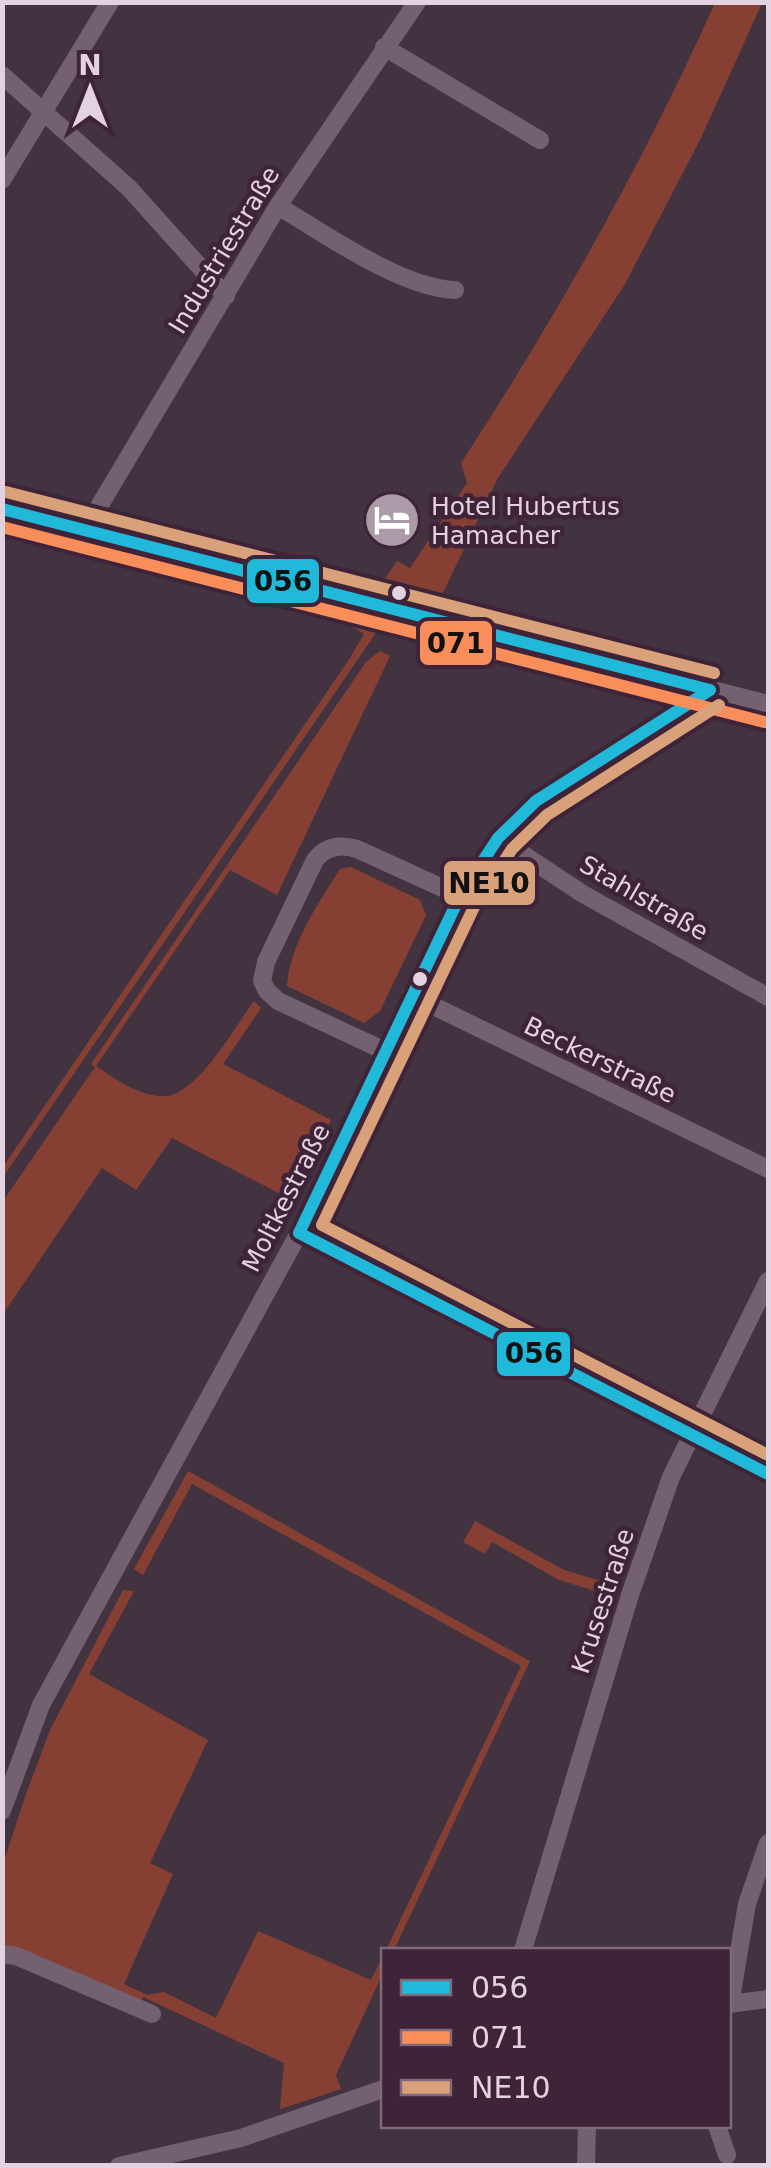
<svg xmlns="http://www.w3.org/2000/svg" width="771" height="2168" font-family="'DejaVu Sans',sans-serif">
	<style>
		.green { fill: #864033 }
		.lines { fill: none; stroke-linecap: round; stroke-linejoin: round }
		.minor { stroke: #736070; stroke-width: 18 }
		.tertiary { stroke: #736070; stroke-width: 20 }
		.bus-1-casing { stroke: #3e2339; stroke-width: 20 }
		.bus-2-casing { stroke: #3e2339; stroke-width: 20 }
		.bus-3-casing { stroke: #3e2339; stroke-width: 20 }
		.bus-1 { stroke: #20b9da; stroke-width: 12 }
		.bus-2 { stroke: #fa8e5a; stroke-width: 12 }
		.bus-3 { stroke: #d9a179; stroke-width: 12 }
		.bus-dot { fill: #e3d2df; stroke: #3e2339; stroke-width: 4 }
		.labels { text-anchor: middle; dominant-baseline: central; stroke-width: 9; stroke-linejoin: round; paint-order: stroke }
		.street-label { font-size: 25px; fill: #e3d2df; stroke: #3e2339 }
		.poi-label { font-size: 25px; fill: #e3d2df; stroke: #3e2339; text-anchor: start }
		.line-badge { stroke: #3e2339; stroke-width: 4 }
		.pale-badge-label { font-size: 28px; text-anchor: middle; font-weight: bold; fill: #111 }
	</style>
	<rect width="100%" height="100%" fill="#433340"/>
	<!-- green -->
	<path class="green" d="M715,3H762L701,138L625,284L498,478L436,607L375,594L397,561L410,568L467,483L461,463C557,316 643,163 715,3Z
		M363,611L408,622L402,632L380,627L3,1177V1167L348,661L364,634L353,627Z
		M380,651L390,656L277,895L230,870L96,1066C115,1079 142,1098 166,1096C198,1094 236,1025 254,1001L261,1008L223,1064L331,1120L292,1200L172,1138L136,1190L102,1168L3,1314V1201L95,1067L91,1064L366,662Z
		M351,867L420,900L426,915L380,1011L364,1023L287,986C290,944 318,904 340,869Z
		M188,1471L530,1661L394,1950H386L521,1666L192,1484L143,1575L134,1569Z
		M475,1521L564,1570L618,1586L615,1597L559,1580L492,1542L485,1554L463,1542Z
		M123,1590L134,1591L89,1674L208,1740L150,1863L173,1874L124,1984L147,1995L164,1992L216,2018L258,1931L371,1980L383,1956V1973L336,2075L341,2089L280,2109L284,2063L143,1997L141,2002L3,1947V1864L26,1794L50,1730Z"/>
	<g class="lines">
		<!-- minor -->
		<path class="minor" d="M384,47L540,140
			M2,75L129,188L226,296
			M2,180L110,2
			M278,206C325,234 401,288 455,290
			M85,530L278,206L417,2
			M498,838L583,894L768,997
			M411,995L768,1169
			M385,1051L278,1001L267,991L262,981L266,962L315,860C326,846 340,844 357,849L460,896
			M299,1233L768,1474
			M2,1811L41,1705L299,1233L460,896L498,838L536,801L710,690
			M523,1950L630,1595L671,1477L768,1281
			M2,1954L16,1956L152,2014
			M728,2004L768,1999
			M730,2004L747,1904L768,1843
			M717,2126L727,2155
			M119,2166L241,2138L383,2089
			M586,2166L587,2126"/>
		<!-- tertiary -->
		<path class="tertiary" d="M2,509L768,705"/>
		<!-- bus-1 casing -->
		<g class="bus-1-casing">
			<path id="bus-1" d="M2,509L710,690
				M299,1233L460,896L498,838L536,801L710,690
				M299,1233L768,1474"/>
		</g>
		<!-- bus-2 casing -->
		<g class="bus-2-casing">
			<path id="bus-2" d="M2,527L764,722"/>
		</g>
		<!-- bus-3 casing -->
		<g class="bus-3-casing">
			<path id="bus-3" d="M6,492L714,673
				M719,705L547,815L512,849L475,905L322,1225L768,1455"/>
		</g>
		<!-- bus-1 -->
		<use href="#bus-1" class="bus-1"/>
		<!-- bus-2 -->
		<use href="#bus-2" class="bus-2"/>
		<!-- bus-3 -->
		<use href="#bus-3" class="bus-3"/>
	</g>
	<!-- icons -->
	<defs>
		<g id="hotel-disc" transform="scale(2.875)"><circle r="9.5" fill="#ab9aa7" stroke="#3e2339"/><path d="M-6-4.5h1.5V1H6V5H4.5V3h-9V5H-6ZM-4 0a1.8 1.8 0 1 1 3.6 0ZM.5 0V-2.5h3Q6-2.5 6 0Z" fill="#fff"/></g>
	</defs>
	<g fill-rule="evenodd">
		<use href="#hotel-disc" x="392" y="520"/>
	</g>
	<!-- markers -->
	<g class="bus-dot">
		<circle cx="399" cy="593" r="9"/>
		<circle cx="420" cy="979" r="9"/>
	</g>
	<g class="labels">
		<!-- street labels -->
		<g class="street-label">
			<text transform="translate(224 250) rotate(-59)">Industriestraße</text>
			<text transform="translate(644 898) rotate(30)">Stahlstraße</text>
			<text transform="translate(600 1060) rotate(26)">Beckerstraße</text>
			<text transform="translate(286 1198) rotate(-63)">Moltkestraße</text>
			<text transform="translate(603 1601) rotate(-72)">Krusestraße</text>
		</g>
		<!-- poi labels -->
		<g class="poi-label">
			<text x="431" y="506">Hotel Hubertus<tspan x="431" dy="29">Hamacher</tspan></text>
		</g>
	</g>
	<g class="line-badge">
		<rect x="245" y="557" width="76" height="48" rx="10" fill="#20b9da"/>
		<rect x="418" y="619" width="76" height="48" rx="10" fill="#fa8e5a"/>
		<rect x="442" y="859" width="95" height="48" rx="10" fill="#d9a179"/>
		<rect x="495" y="1330" width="77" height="48" rx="10" fill="#20b9da"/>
	</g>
	<g class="pale-badge-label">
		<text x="283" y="591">056</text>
		<text x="456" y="653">071</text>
		<text x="489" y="893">NE10</text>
		<text x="534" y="1363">056</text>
	</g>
	<!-- border -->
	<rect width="771" height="2168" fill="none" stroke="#e3d2df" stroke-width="10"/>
	<!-- legend -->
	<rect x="381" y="1948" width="350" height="180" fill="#3e2339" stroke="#80697b" stroke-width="2.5"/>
	<rect x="401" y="1980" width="50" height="15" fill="#20b9da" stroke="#80697b" stroke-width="2.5"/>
	<text x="471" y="1998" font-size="30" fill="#e3d2df">056</text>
	<rect x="401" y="2030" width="50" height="15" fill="#fa8e5a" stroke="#80697b" stroke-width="2.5"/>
	<text x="471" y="2048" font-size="30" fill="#e3d2df">071</text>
	<rect x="401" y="2080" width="50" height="15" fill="#d9a179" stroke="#80697b" stroke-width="2.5"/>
	<text x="471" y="2098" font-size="30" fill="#e3d2df">NE10</text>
	<!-- north arrow -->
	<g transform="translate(90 90)" stroke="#3e2339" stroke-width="8" paint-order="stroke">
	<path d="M0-8L18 38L0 25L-18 38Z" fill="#e3d2df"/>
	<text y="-15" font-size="28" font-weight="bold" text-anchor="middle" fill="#e3d2df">N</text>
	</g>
</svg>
